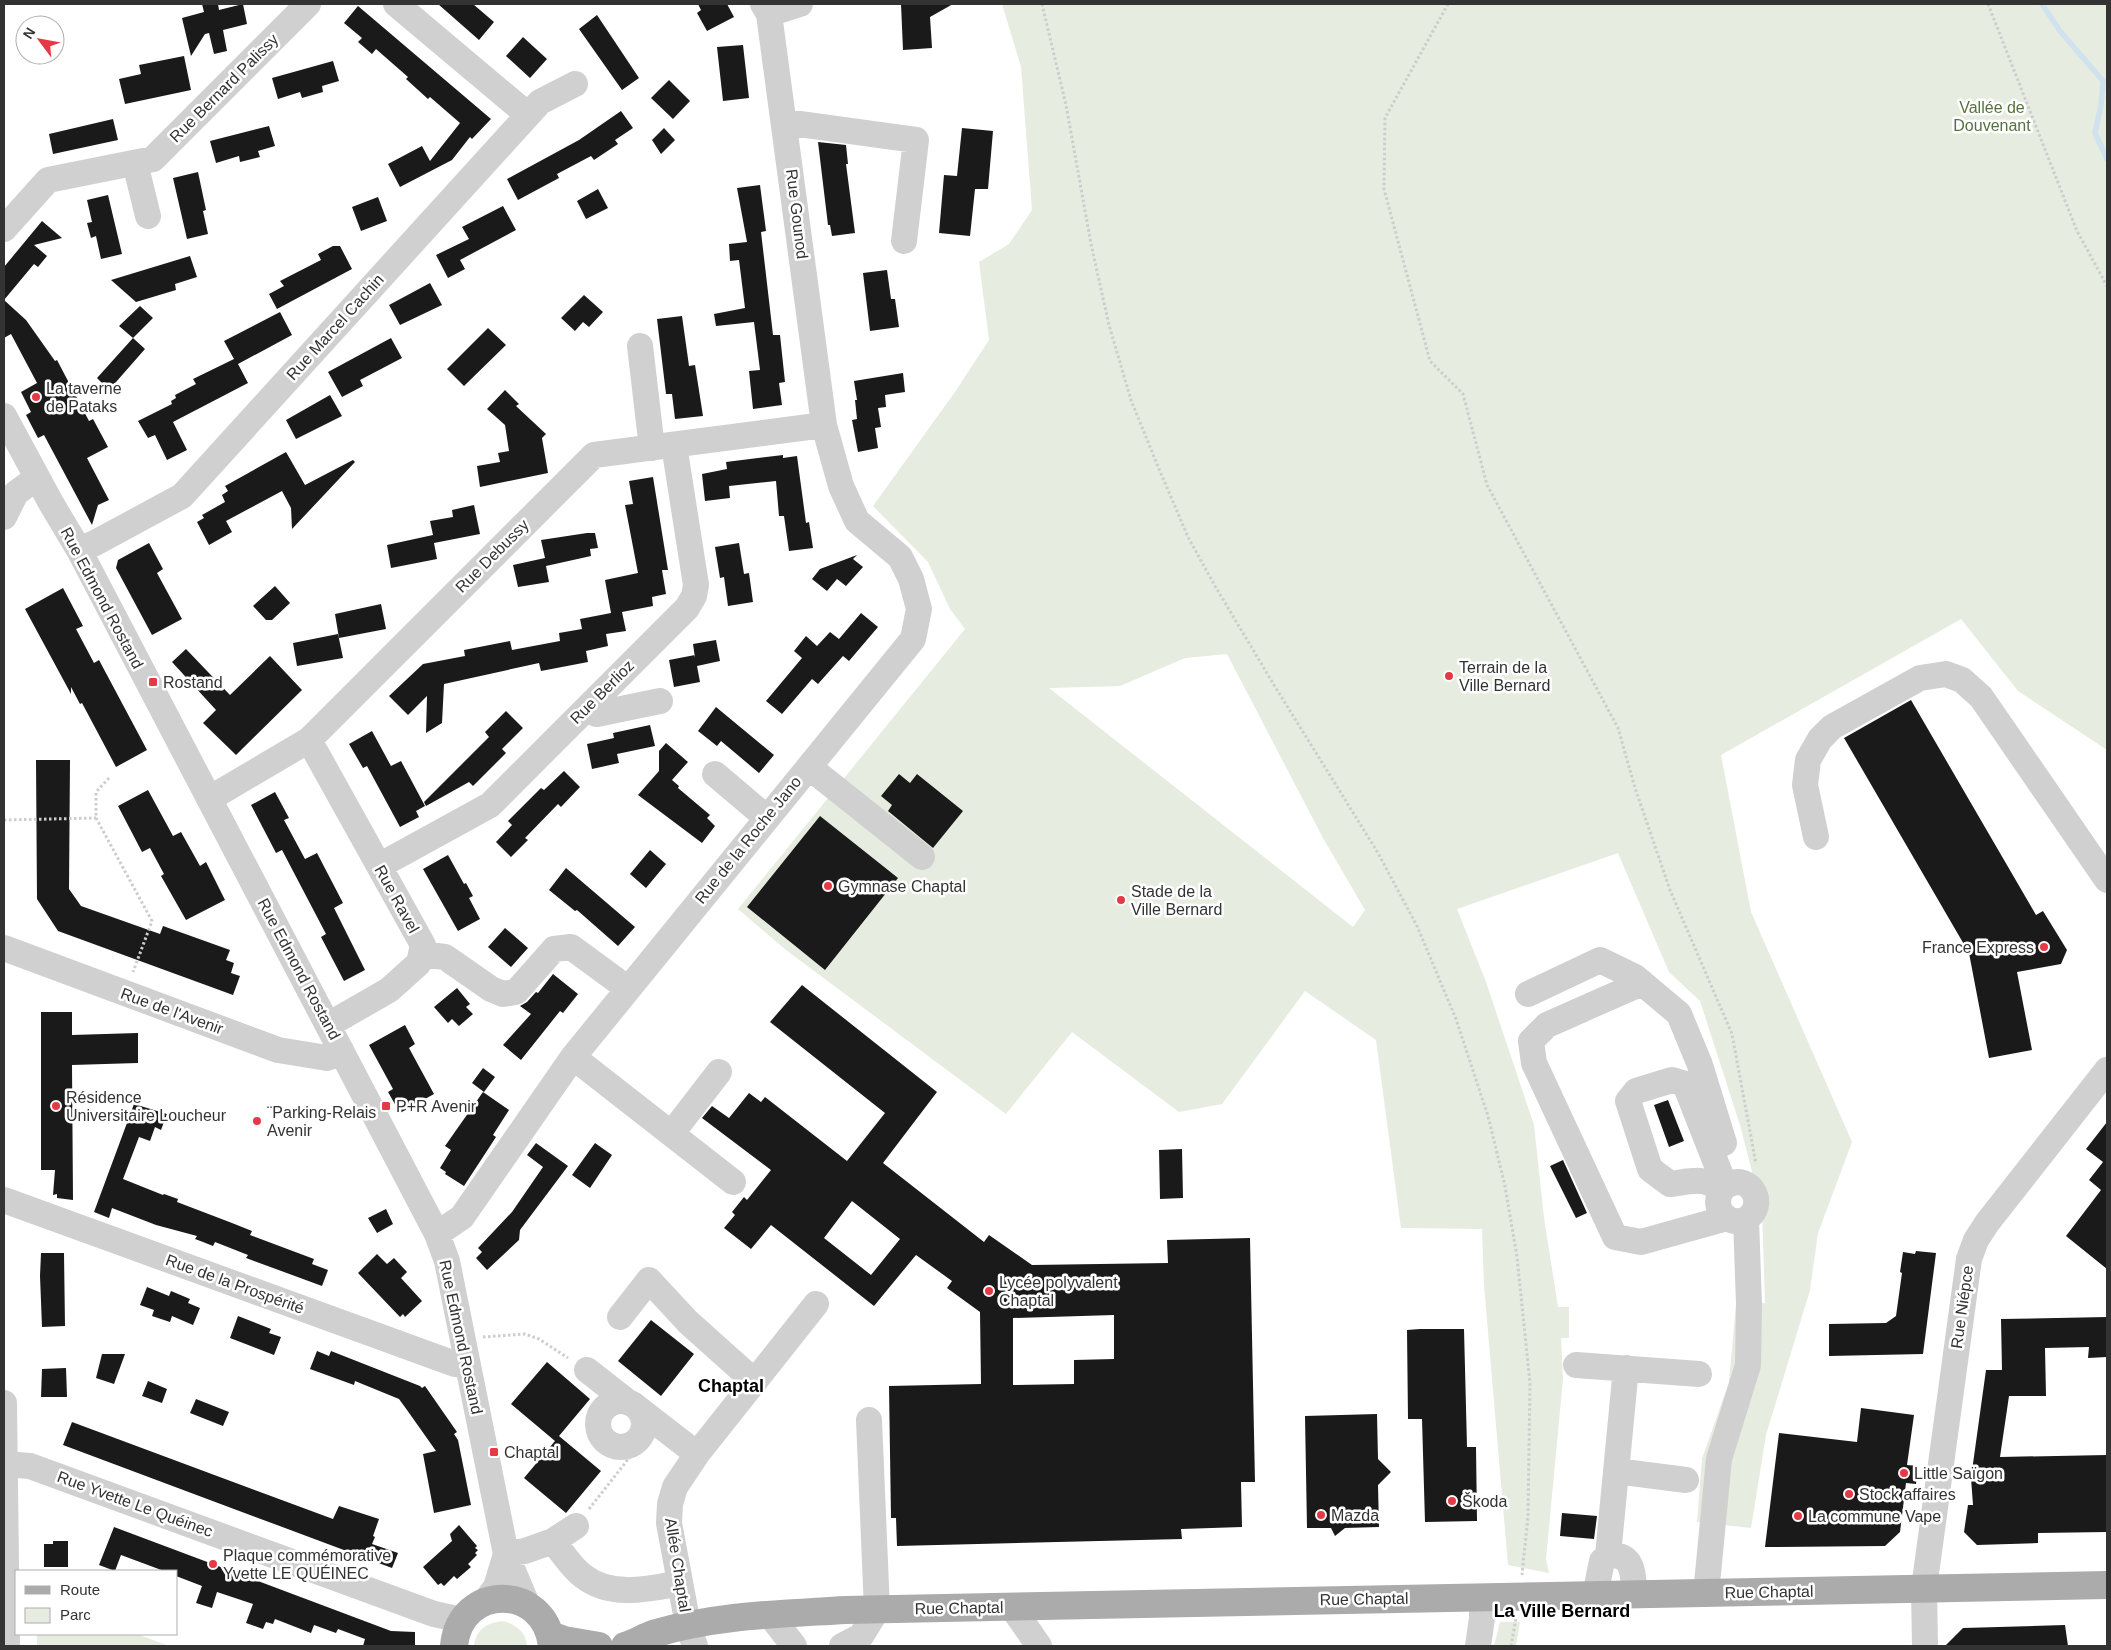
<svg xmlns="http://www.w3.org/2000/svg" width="2111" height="1650" font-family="Helvetica,sans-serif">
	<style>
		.green { fill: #e6ecdf; fill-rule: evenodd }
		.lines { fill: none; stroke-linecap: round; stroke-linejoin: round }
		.stream { stroke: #cfe2ee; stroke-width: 5.5 }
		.building { fill: #1a1a1a; fill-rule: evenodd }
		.path { stroke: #cdcdcd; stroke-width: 3; stroke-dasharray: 2.5 2.5; stroke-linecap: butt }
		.minor { stroke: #d0d0d0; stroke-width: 26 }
		.major { stroke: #ababab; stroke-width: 28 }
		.poi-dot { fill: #e63946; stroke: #fff; stroke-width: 2 }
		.labels { text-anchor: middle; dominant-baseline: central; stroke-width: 5; stroke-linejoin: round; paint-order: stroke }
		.street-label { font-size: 16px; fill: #333; stroke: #fff }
		.park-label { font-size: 16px; fill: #56703f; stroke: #fff }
		.poi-label { font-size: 16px; fill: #333; stroke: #fff; text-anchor: start }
		.neighbourhood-label { font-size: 18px; font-weight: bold; fill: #000; stroke: #fff }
	</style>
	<rect width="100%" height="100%" fill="#fff"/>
	<!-- green -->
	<path class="green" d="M1002,4H2107V750L2018,691L1961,619L1721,755L1751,912L1852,1142L1818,1233L1810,1290L1766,1435L1751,1528L1697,1522L1702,1459L1729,1382L1736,1305L1765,1303L1762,1210L1740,1125L1700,1001L1669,972L1618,853L1457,909L1486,982L1534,1125L1544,1218L1558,1307H1569V1338H1561L1563,1379L1546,1559L1549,1573L1508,1565L1484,1285L1482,1229L1401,1228L1376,1040L1305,991L1222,1104L1179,1112L1072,1032L1006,1114L786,950L738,909L965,629L950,609L928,562L873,506L955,392L989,340L979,262L1009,244L1032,210L1021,67ZM1227,654L1323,838L1365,910L1353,927L1049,688L1120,686L1185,658Z
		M502,1621C515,1624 526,1631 527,1646H474C476,1630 486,1623 502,1621Z
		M1500,1622H1520L1516,1646H1494Z
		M37,1634H137L169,1646H37Z"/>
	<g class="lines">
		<!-- stream -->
		<path class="stream" d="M2042,4L2060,31L2103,81L2101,105L2095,133L2107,159"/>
	</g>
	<!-- building -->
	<path class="building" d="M202,4H218L219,10L243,4L247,24L223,30L227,51L214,54L209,33L205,34L191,56L182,18L204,12Z
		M438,4H473L494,22L479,40Z
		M698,4H727L734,17L707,31L697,13L701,10Z
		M901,4H953L930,17L932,48L903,50Z
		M358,6L491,119L472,139L470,137L452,160L400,187L388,164L422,146L430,161L460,123L430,97L428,99L406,79L408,77L376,49L372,54L358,42L362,38L344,23Z
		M597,15L639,78L622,90L579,29Z
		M523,37L547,59L530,78L506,56Z
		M743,45L749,98L723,101L717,47Z
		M184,56L191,90L125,104L119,79L141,74L139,65Z
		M333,61L339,81L322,86L323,92L302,98L300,92L278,99L272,78Z
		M669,80L690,101L673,119L651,98Z
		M621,111L633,128L615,140L618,144L594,160L591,156L557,174L559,178L518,200L507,179L579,140Z
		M113,119L118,140L53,154L49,134Z
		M269,126L275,146L258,151L260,157L240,162L239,156L216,163L210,141Z
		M664,128L675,140L661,154L652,140Z
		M962,128L993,131L988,189H975L970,236L939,233L944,175L957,176Z
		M818,142L846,145L848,164H846L855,233L832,236L830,225H828Z
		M198,172L206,210L203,211L208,234L187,239L173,178Z
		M760,185L766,231L761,232L773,335H780L785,382L779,383L782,405L753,409L749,371L760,370L754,322L716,326L714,314L745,308L739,260L730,261L729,244L747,242L737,188Z
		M598,189L608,208L586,219L577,201Z
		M108,195L122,254L101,259L96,236L91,238L87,223L92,222L87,200Z
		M378,197L387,221L361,231L352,207Z
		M503,206L516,230L460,260L465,269L448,278L436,255L469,239L462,227Z
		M42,221L62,238L34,245L47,256L38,267L34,264L4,300V267Z
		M333,246H340L352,269L277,309L269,294L284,286L280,281L321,260L318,254Z
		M190,256L197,277L175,284L176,290L136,302L111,280Z
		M887,270L891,299H895L899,327L870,331L863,273Z
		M430,283L442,305L400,325L389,305Z
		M584,295L603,312L589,327L583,322L575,331L561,318Z
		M4,300L26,320L55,361L57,360L89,421L93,419L108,447L87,458L109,500L98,505L92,525L44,435L38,438L26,415L31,412L21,392L37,383L11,334L4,338Z
		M140,306L153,318L133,338L119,326Z
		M280,312L292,335L238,364L248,383L173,422L187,450L167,460L155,435L148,438L138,421L172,404L171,401L176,398L175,395L196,384L193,379L234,359L224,341Z
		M682,316L689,366L695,365L703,416L675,419L672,394H666L657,319Z
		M488,328L506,345L464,386L447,369Z
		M133,338L145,349L109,390L97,378Z
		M391,338L402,358L360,380L363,386L342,397L328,372Z
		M903,373L905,392L885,395L886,407L878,408L881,427L875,428L878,448L858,452L852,420L857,419L855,400H857L854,381Z
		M505,390L519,404L516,406L546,434L542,438L548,473L480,487L477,466L500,462L498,453L509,451L505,425L487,409Z
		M330,395L342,416L296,439L286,420Z
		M286,452L305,485L353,460L355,462L292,529L291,508L282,491L226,521L232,532L209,545L197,522L204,518L202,515L225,502L222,495L228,491L225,486Z
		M783,455V458L797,456L806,523L809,522L813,548L789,551L784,516H779L776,481L729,486L730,498L705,501L702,474L727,469L726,462Z
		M653,477L668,570H662L666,594L652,597L653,606L622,612L626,631L606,634L608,646L586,651L588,662L541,671L539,663L444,684L442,723L426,733L427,696L408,715L389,696L423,664L465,656L464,650L510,641L512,650L560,641L559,633L582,629L580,619L611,613L605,580L638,573L625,505L633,504L629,481Z
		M474,505L480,534L434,543L437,559L391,568L387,545L433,535L430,521L453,517L452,510Z
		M587,533H595L598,548L590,549L591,556L546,566L549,582L518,587L513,565L545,558L541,540Z
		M149,543L163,569L157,573L182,619L152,635L116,568L118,560Z
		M739,543L744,574L749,573L753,602L728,606L724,577L720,578L715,547Z
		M857,555L853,559L863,567L846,586L837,579L827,591L812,579L820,569Z
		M275,586L290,603L272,620H266L253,606Z
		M63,588L83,626L76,629L94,663L99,660L147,750L116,767L82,703L80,704L71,687V694L25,609Z
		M381,604L386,629L339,638L335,614Z
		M861,613L878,627L849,661L843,656L818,684L812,679L782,714L766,701L802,658L794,651L806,636L817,646L830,632L839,639Z
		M338,634L343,658L297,666L293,643Z
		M716,640L720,661L697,666L700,682L674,687L669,660L695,655V658L693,644Z
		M186,649L230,695L270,656L302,690L236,755L203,723L216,710L172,662Z
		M1911,700L2036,915L2043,911L2067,950L2061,964L2017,972L2032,1050L1989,1058L1969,953L1844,738Z
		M716,707L774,755L759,773L721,741L717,746L698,731Z
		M506,711L523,728L502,749L506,753L473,786L469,782L426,806L424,802L489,737L485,732Z
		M650,725L655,746L617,754L619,763L592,769L587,744L614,738L613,733Z
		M372,731L391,766L401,761L425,806L416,811L419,817L400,827L367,766L363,768L349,744Z
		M666,743L688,762L672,780L679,786L678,788L710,815L707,818L715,826L702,843L638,795L659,771V751Z
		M36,760H70L69,889L81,906L160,934L163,926L230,950L226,960L234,963L231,973L240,976L233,995L58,931L37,899Z
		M564,771L580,787L561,807L558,804L525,838L528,840L511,857L496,842L512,825L508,821L541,788L544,790Z
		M899,774L910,783L917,774L963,811L933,848L888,811L892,805L881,796Z
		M148,790L173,836L181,832L200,866L206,862L225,900L186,920L161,876L164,874L150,848L142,852L118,806Z
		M275,792L289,818L284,820L305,859L317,853L343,903L334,908L365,970L344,981L321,937L326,934L282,850L276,853L251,805Z
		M820,816L898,878L825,970L747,907Z
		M650,850L666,864L646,888L630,874Z
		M448,855L464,884L466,883L473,896L469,898L480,919L458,931L423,869Z
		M566,868L635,927L618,946L577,910L575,911L549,890Z
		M505,928L528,948L511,967L488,947Z
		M553,974L578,994L563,1013L560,1011L521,1060L503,1045L531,1014L520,1006L527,1002L536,992L538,993Z
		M802,985L937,1092L883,1163L984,1242L989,1235L1032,1265L1168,1263L1167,1240L1250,1238L1255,1482H1241L1242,1527L1181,1529L1182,1539L897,1546L896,1518H891L889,1386L981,1384L980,1312L947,1288L952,1281L916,1255L874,1306L771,1225L751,1249L724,1228L735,1215L732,1212L744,1197L747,1200L771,1170L702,1118L712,1106L729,1118L749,1093L761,1102L765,1097L847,1161L885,1113L770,1022ZM852,1201L900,1239L871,1275L824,1238ZM1114,1315V1359L1074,1360V1384L1013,1385V1318Z
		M457,988L470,1004L466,1007L473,1014L459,1026L452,1019L448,1023L434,1007Z
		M41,1012H72V1035L138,1033V1063L72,1065L73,1200L57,1198V1194L53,1195L55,1170H41Z
		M405,1025L415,1044L409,1048L434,1094L400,1113L388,1092L393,1089L369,1045Z
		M483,1068L495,1077L484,1092L472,1083Z
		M483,1092L509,1110L493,1135L496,1137L464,1186L445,1174L446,1172L440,1168L451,1150L445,1146Z
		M1668,1100L1684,1141L1669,1147L1654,1105Z
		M134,1104L167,1114L161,1130L155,1127L150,1141L139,1137L123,1179L163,1195L164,1194L178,1199L177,1202L232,1223L252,1231L250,1235L314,1259L312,1264L328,1270L322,1286L246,1258L248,1255L215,1242L213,1246L203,1242L195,1239L197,1236L156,1225L112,1208L109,1218L94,1212Z
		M2107,1122V1269L2066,1236L2101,1190L2089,1180L2103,1162L2086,1149Z
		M536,1143L568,1166L520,1230L519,1240L487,1270L476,1258L482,1252L478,1248L512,1212L543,1167L527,1155Z
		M595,1143L612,1155L590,1188L572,1175Z
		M1182,1149L1183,1198L1160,1199L1159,1150Z
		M1563,1160L1587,1213L1576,1218L1550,1166Z
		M386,1209L393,1224L377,1233L368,1218Z
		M1916,1251L1936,1253L1923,1354L1829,1356V1324L1886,1323L1896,1316L1902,1273L1900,1272L1903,1252L1915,1254Z
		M41,1253H64L65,1326L42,1327L40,1276Z
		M377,1254L387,1264L394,1258L407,1272L401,1278L422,1301L405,1317L403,1314L400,1317L358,1273Z
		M147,1287L169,1296L171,1291L190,1299L188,1303L200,1308L193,1325L172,1316L170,1322L152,1316L154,1310L140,1305Z
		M238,1316L271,1329L269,1333L281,1337L274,1355L230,1338Z
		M2107,1317V1357L2088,1358L2089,1347L2045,1348L2046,1396H2009L2000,1457L2107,1455V1532L2038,1533V1543L1977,1545L1964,1532L1968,1505H1973L1971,1478L1986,1370H2002L2001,1319Z
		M651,1320L694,1354L661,1396L618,1361Z
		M1420,1329H1464L1467,1447H1476L1477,1521L1425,1522L1422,1419H1408L1407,1330Z
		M317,1351L329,1356L331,1351L420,1386L422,1388L425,1386L457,1432L454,1434L458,1440L471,1505L434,1513L423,1454L436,1451L407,1410L399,1399L355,1381L354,1385L310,1369Z
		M102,1354H125L114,1384L96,1378Z
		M547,1362L590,1399L559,1436L601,1471L566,1513L524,1478L555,1441L511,1404Z
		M66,1368L67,1397H41L42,1369Z
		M148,1381L167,1389L162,1403L142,1396Z
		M196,1399L229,1412L223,1426L190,1413Z
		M1861,1408L1914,1415L1907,1465L1918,1466L1916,1484L1906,1483L1900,1532L1885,1546L1765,1547L1779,1433L1857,1442Z
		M1377,1414L1378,1459L1391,1472L1378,1485L1379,1527L1345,1528L1335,1536L1331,1528H1307L1305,1416Z
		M72,1422L333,1519L339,1506L379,1519L373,1536L375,1537L372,1544L398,1553L392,1568L63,1445Z
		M1562,1513L1597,1516L1594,1539L1560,1536Z
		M459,1525L477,1546L475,1548L478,1550L475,1553L477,1555L468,1564L471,1567L457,1579L454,1576L444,1586L441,1583L438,1585L423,1567L452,1541L450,1534Z
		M114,1527L391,1631L415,1632V1646H363L365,1639L338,1629L336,1633L314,1625L311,1633L275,1619L273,1624L266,1622L263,1629L246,1623L253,1604L217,1592L212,1608L196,1603L202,1586L176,1576V1571H164L121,1555L115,1571L99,1565Z
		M53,1541H68V1567H44V1544H53Z
		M2065,1625L2068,1646H1945L1963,1628Z"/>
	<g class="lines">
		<!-- path -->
		<path class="path" d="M1042,4L1066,105L1091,244L1109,325L1131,400L1159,469L1188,537L1215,586L1274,685L1378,853L1417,926L1456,1019L1488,1116L1505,1186L1517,1257L1530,1383L1528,1516L1522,1575
			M1448,4L1385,118L1384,189L1430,361L1463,394L1487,485L1618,728L1635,788L1670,890L1732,1034L1756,1164
			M1988,4L2077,231L2107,286
			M109,778L96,792V818L152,921L133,972
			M4,820L96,818
			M483,1337L525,1334L539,1339L568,1358
			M589,1509L626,1462L638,1440
			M1511,1646L1516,1618"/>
		<!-- minor -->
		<path class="minor" d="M396,4L528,115
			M769,14L800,4
			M785,122L916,140L904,241
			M135,163L148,216
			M4,229L48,180L153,159L308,4
			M640,346L652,448
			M4,416L51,503L79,550L437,1234L447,1261L506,1554L527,1604
			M4,517L16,493L37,478
			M79,550L95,543L182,496L540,102L575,84
			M589,706L597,714L660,701
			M309,740L423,945L419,963L389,990L328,1025
			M809,767L922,857
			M715,774L767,818
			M209,799L309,740L594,455L824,425
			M1816,837L1805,785L1808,760L1820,739L1832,727L1920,678L1946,674L1962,680L1981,697L2107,880
			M379,866L490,805L687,608L694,596L696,585L674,445
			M4,948L278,1050L327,1058L341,1050
			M421,954L445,957L491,989L503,994L516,992L554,949L571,947L627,988
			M1642,983L1547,1025L1531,1041L1534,1063L1615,1237L1641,1242L1727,1218
			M1528,994L1600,960L1635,977L1679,1014L1700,1065L1724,1143
			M573,1057L733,1182
			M672,1133L719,1072
			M1725,1186C1704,1209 1736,1234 1752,1214C1762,1201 1753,1183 1738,1182C1732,1182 1728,1186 1723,1186C1716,1186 1708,1182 1701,1181C1691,1180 1680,1183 1670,1184L1650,1169L1628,1101L1636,1091L1672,1080L1685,1084L1725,1186
			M4,1200L455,1364L467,1362
			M437,1234L462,1217L573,1057L913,639L919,609L911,579L900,557L857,521L841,486L824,425L769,14L763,4
			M620,1317L649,1280L688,1322L755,1382
			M1576,1365L1699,1374
			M587,1370L629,1403
			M598 1424a23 23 0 1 1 46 0a23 23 0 1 1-46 0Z
			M4,1403L7,1646
			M635,1406L697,1454
			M5,1464L30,1466L434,1614L462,1620
			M1616,1471L1686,1480
			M553,1541L576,1526
			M506,1554L525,1551L553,1541C562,1552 571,1567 583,1576C611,1598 648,1589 680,1583
			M1608,1555L1626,1368
			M1706,1594L1719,1459L1748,1365L1749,1304L1746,1219
			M1595,1595L1602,1561L1608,1555C1635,1554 1632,1573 1635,1595
			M485,1602L496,1587L506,1554
			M1012,1607L1039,1646
			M770,1615L794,1646
			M695,1646L688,1625L669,1523L670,1504L675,1487L697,1454L816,1304
			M842,1646L861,1636L877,1610L869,1420
			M1478,1646L1482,1618V1597
			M1925,1646L1924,1588L1969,1259L1976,1240L1987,1223L2107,1070"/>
		<!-- major -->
		<path class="major" d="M551,1635L564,1640L599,1646
			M454,1646C460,1583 545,1583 552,1646
			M625,1646C635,1643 644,1637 653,1634C715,1615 781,1614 845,1610L2107,1585"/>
	</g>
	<!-- markers -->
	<g class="poi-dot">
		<circle cx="36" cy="397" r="5"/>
		<circle cx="1449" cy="676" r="5"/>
		<rect x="148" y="677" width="10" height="10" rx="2.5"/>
		<circle cx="828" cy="886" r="5"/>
		<circle cx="1121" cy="900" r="5"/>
		<circle cx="2044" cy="947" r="5"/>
		<circle cx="56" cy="1106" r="5"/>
		<rect x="381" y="1101" width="10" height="10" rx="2.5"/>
		<circle cx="257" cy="1121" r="5"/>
		<circle cx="989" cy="1291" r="5"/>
		<rect x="489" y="1447" width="10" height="10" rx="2.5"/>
		<circle cx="1904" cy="1473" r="5"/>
		<circle cx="1849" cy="1494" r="5"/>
		<circle cx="1452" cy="1501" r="5"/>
		<circle cx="1321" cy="1515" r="5"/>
		<circle cx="1798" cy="1516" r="5"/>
		<circle cx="213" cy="1564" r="5"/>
	</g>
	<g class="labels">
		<!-- street labels -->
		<g class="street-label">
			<text transform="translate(224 88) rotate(-45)">Rue Bernard Palissy</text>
			<text transform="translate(797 214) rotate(83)">Rue Gounod</text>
			<text transform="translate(335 327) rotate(-48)">Rue Marcel Cachin</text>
			<text transform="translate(492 556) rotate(-45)">Rue Debussy</text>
			<text transform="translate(102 598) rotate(62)">Rue Edmond Rostand</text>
			<text transform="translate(602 692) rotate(-45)">Rue Berlioz</text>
			<text transform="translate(748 840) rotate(-51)">Rue de la Roche Jano</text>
			<text transform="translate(397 899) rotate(61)">Rue Ravel</text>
			<text transform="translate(299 969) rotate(62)">Rue Edmond Rostand</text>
			<text transform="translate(172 1011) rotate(20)">Rue de l'Avenir</text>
			<text transform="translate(235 1284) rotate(20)">Rue de la Prospérité</text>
			<text transform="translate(1962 1307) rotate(-82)">Rue Niépce</text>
			<text transform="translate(461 1337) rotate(78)">Rue Edmond Rostand</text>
			<text transform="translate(135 1504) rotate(20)">Rue Yvette Le Quéinec</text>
			<text transform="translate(678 1565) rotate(81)">Allée Chaptal</text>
			<text transform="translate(1769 1592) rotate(-1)">Rue Chaptal</text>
			<text transform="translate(1364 1599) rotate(-1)">Rue Chaptal</text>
			<text transform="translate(959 1608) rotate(-1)">Rue Chaptal</text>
		</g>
		<!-- park labels -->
		<g class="park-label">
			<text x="1992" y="107">Vallée de<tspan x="1992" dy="18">Douvenant</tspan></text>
		</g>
		<!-- poi labels -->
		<g class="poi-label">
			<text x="46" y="388">La taverne<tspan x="46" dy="18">de Pataks</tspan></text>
			<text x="1459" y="667">Terrain de la<tspan x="1459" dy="18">Ville Bernard</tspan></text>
			<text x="163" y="682">Rostand</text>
			<text x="838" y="886">Gymnase Chaptal</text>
			<text x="1131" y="891">Stade de la<tspan x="1131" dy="18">Ville Bernard</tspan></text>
			<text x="2034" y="947" text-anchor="end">France Express</text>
			<text x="66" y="1097">Résidence<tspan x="66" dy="18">Universitaire Loucheur</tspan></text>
			<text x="396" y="1106">P+R Avenir</text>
			<text x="267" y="1112">¨Parking-Relais<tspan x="267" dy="18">Avenir</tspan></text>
			<text x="999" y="1282">Lycée polyvalent<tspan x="999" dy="18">Chaptal</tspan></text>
			<text x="504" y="1452">Chaptal</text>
			<text x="1914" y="1473">Little Saïgon</text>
			<text x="1859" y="1494">Stock affaires</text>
			<text x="1462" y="1501">Škoda</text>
			<text x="1331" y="1515">Mazda</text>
			<text x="1808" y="1516">La commune Vape</text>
			<text x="223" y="1555">Plaque commémorative<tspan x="223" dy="18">Yvette LE QUÉINEC</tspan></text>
		</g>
		<!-- neighbourhood labels -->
		<g class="neighbourhood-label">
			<text x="731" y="1386">Chaptal</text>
			<text x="1562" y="1611">La Ville Bernard</text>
		</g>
	</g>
	<!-- border -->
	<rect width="2111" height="1650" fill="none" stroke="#333333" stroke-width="10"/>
	<!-- legend -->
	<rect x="15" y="1570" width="162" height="65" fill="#ffffff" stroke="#adadad"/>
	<rect x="25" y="1586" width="25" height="8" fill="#ababab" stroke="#adadad"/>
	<text x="60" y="1595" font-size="15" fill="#333333">Route</text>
	<rect x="25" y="1608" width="25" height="15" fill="#e6ecdf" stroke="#adadad"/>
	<text x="60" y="1620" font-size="15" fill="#333333">Parc</text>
	<!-- north arrow -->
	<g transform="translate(40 40) rotate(302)"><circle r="24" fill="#ffffff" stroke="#adadad"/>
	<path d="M0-4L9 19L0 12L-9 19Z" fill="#e63946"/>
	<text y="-8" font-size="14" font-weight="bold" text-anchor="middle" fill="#333333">N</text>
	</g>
</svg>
